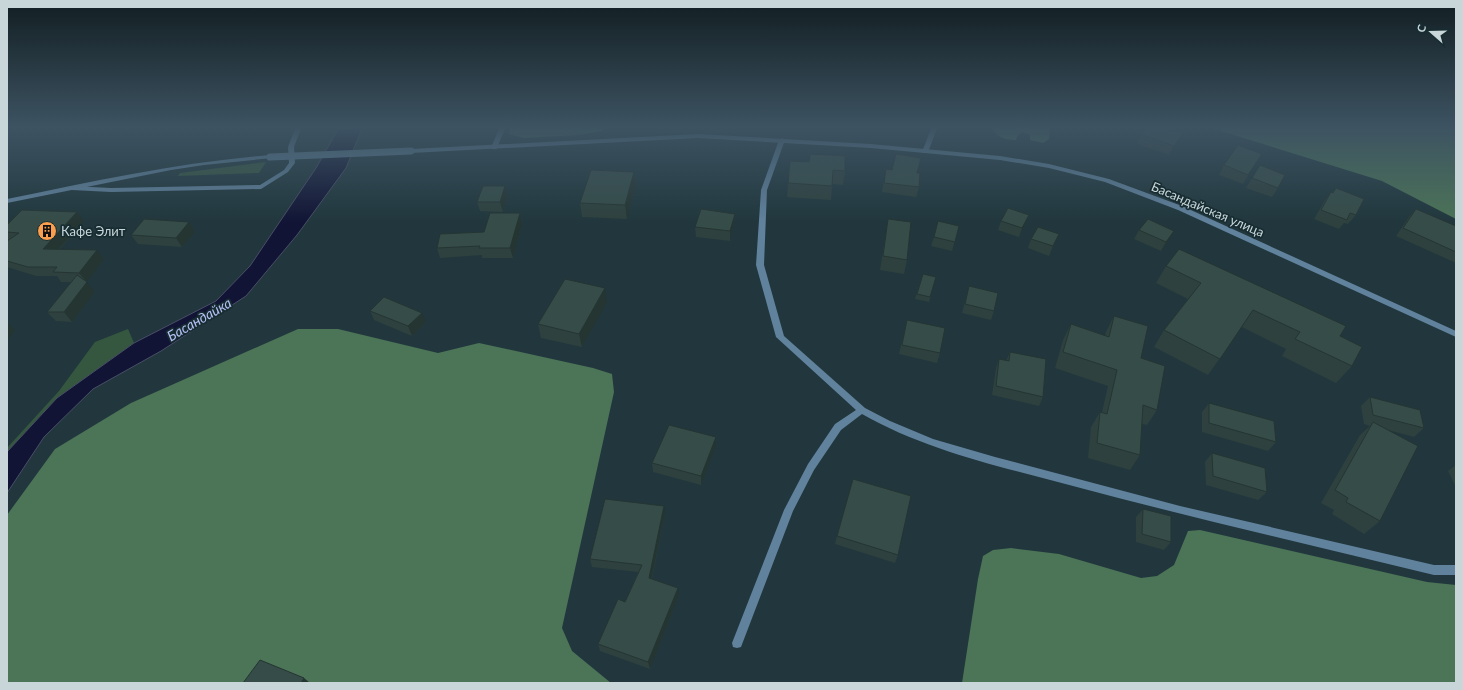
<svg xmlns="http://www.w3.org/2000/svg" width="1463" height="690" font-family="Lato,sans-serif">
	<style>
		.green { fill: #36573f }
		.forest { fill: #4c7457 }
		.water { fill: #111435; stroke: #484e66 }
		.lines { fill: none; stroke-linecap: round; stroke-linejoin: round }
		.minor { fill: #61829d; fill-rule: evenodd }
		.tertiary { fill: #61829d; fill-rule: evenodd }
		.tertiary-bridge { stroke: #61829d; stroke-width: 7 }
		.wall { fill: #2e413e }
		.shaded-wall { fill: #253532 }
		.building { fill: #354c48; stroke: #253532 }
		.labels { text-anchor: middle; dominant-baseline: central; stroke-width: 3.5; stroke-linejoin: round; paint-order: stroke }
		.street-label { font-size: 13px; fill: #c8d6d9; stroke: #172d32 }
		.poi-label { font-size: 13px; fill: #c8d6d9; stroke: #172d32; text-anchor: start }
		.water-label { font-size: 14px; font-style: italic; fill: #b5c0f5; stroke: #172d32 }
	</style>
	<rect width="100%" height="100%" fill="#21373d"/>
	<!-- green -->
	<path class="green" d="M266,162L259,173L178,176L180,173Z
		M128,329L134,343L57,398L7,452V448L59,391L95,342Z"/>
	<!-- forest -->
	<path class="forest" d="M511,126H607L602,131L579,135L524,138L509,134Z
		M991,126H1050L1049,139L1043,143L1030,140V135L1023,132L1018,135L1016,140C1004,140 996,137 991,126Z
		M1205,126H1456V219L1382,181Z
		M298,329H338L438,353L479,343L593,368L612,374L614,392L562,628L572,651L611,683H7V515L55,449L131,403Z
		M1200,530L1427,582L1456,585V683H962L978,579L983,556L993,550L1011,548L1059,554L1141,578L1157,576L1174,565L1188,531Z"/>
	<!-- water -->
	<path class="water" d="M340,126H363L346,168L297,235L246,296L161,351L93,389L44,437L7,493V452L57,398L134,343L216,301L250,266L316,168Z"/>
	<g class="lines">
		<!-- minor -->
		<path class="minor" d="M296,126H302L294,147L295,163L288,172L261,189L111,192L72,190L69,188L72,186L111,188L260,185L284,170L289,163L288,147Z
			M500,126H506L497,148L496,149H492L491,148Z
			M932,126H938L928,152L927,153H923L922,152Z
			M782,138L785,140L767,190L764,265L784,336L865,408L890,421L933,439L995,457L1180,506L1434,565H1456V575H1434C1314,546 1193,518 1073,486C1002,467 927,451 862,414L841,430L814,470L793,511L741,647L737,648L733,647L732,643L784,510L808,464L835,424L856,410L776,337L756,265L761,190L779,140Z"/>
		<!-- tertiary -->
		<path class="tertiary" d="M698,134L871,144L1000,156L1049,164L1109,179L1182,206L1456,331V337L1178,210L1105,182L1049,168L1000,160L871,148L698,138L411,153L408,151L411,149Z
			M270,155L272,156V158L204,165L171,170L7,203V199C94,181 181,162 270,155Z"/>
		<!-- tertiary-bridge -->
		<path class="tertiary-bridge" d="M270,157L411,151"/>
	</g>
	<!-- wall -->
	<path class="wall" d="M110,126H179L174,131L136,126L130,131L112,129Z
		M1176,130L1178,142L1169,155L1137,144L1141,134Z
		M790,161L845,171L843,185L832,184L831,200L787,197Z
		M1256,163L1243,184L1219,175L1224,165Z
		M1260,165L1278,188L1272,197L1246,188Z
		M886,169L917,173L919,187L916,197L882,192Z
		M634,172L636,186L627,219L582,217L580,203Z
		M1336,188L1356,215L1348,224L1344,223L1339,229L1314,219L1324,202L1331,192L1332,193Z
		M508,196L503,212L480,211L477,202Z
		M1416,209L1456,226V263L1396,236L1409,217Z
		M520,213L522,223L513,258H482V255L440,258L437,248L484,232Z
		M735,214L734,223L730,241L696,237L695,227Z
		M1029,215L1025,224L1019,237L998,230L1001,221Z
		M888,219L907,260L904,274L880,270Z
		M84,221L59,250H97L104,259L87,282H86L95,292L72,322L56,321L47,312L71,282H61L57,276H36L7,267V241H8L7,240V225Z
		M189,222L195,232L182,247L138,244L131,235Z
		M959,226L952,251L931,246L934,237Z
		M1139,230L1169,240L1161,251L1134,239Z
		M1031,239L1055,244L1049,256L1028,248Z
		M1166,266L1340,336L1352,366L1336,383L1282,356L1286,349L1242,327L1208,375L1154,347L1164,330L1188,299L1156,283Z
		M923,274L936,277L929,302L915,299Z
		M969,286L994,311L991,320L962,313Z
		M607,302L582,347L541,338L538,324Z
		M370,311L426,322L412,336L374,320Z
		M1114,316L1141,358L1157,410L1147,425L1142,424L1140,455L1130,470L1088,458L1091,427L1100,412H1102L1108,386L1055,368L1063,340L1071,324L1105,336L1106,332Z
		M907,320L940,353L937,363L899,354Z
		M1010,352L1043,397L1039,406L992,395L996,368L999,359L1006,361Z
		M1370,397L1424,428L1414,437L1388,430L1380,521L1364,534L1332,514L1334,510L1321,503L1360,435L1370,426L1364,424L1361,406Z
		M1209,403L1276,442L1268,451L1202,432V412Z
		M716,446L701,485L653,472L652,463Z
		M1212,453L1267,492L1258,500L1206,485L1205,462Z
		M1456,465V487L1448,471Z
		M1143,509L1171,542L1164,550L1136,542V517Z
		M665,514L652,579L679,595L650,669L600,651L598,644L625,602L638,572L592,567L590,559Z
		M837,536L898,555L895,563L835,544Z"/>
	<!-- shaded-wall -->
	<path class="shaded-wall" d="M127,126H136L130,131Z
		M171,126H179L174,131Z
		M1177,126H1179L1170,139L1175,130Z
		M1183,133L1178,142L1169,155L1174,146Z
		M634,172L636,186L627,219L625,205Z
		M505,186L508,196L503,212L500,202Z
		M77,212L84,221L51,258L43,249Z
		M520,213L522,223L513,258L510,248Z
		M735,214L734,223L730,241V231Z
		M1029,215L1025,224L1019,237L1022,228Z
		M189,222L195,232L182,247L176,238Z
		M1174,231L1169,240L1161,251L1166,242Z
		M1059,234L1055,244L1049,256L1053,246Z
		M97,250L104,259L87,282L79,273Z
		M87,282L95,292L72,322L64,312Z
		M605,288L607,302L582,347L579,334Z
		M422,313L426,322L412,336L408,326Z
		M7,322L15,330L7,341Z
		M716,437V446L701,485V476Z
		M664,506L665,514L650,586L649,578Z
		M678,588L679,595L650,669L648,662Z
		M304,678L310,683H301Z"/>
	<!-- building -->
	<path class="building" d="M1147,126H1177L1175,130L1183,133L1174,146L1141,134Z
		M1238,145L1262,154L1248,175L1224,165Z
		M810,154L845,156V171L833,170L832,186L788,183L790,161L809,162Z
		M896,154L921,158L917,173H920L919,187L884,183L886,169L892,170Z
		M1260,165L1285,175L1278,188L1252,178Z
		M591,170L634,172L625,205L580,203Z
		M483,186H505L500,202H477Z
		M1336,188L1364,199L1356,215L1350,213L1347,220L1321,210L1331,192L1333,193Z
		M1008,208L1029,215L1022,228L1001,221Z
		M701,209L735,214L730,231L695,227Z
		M1416,209L1456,226V252L1403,228Z
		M22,210L77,212L43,249L97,250L79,273L53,272L57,267H28L7,261V241L19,233L7,232V225Z
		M490,213H520L510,248H479L480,246L437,248L440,234L484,232Z
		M144,219L189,222L176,238L131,235Z
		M888,219L911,222L907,260L883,256Z
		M1148,219L1174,231L1166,242L1139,230Z
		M938,221L959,226L955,242L934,237Z
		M1038,227L1059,234L1053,246L1031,239Z
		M1179,249L1346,326L1340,336L1362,347L1352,366L1295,339L1300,332L1253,310L1220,359L1164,330L1201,283L1166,266Z
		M923,274L936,277L930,297L917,294Z
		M77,275L87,282L64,312H47Z
		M565,279L605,288L579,334L538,324Z
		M969,286L998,293L994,311L965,304Z
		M384,297L422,313L408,326L370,311Z
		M1114,316L1148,326L1141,358L1165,366L1157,410L1143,405L1140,455L1097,443L1100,412L1107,414L1117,370L1063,352L1071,324L1109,337Z
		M907,320L945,328L940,353L902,345Z
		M1010,352L1046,359L1043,397L996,386L999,359L1009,361Z
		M1370,397L1420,410L1424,428L1373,415Z
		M1209,403L1274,421L1276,442L1209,423Z
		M1373,422L1418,446L1380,521L1346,502L1348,498L1335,490Z
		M669,425L716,437L701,476L652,463Z
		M1212,453L1265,468L1267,492L1213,476Z
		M853,479L911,496L898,555L837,536Z
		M605,499L664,506L649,578L678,588L648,662L598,644L618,599L625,602L642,565L590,559Z
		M1143,509L1171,516V542L1142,534Z
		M260,660L304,678L301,683H243Z"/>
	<!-- sky -->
	<linearGradient id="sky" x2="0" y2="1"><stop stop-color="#121e22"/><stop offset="0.57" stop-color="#3d5362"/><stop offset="1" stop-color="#3d5362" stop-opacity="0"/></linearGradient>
	<rect width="1463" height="223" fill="url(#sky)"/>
	<!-- icons -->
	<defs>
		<g id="building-disc" transform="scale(1)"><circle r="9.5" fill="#f99f4d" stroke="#172d32"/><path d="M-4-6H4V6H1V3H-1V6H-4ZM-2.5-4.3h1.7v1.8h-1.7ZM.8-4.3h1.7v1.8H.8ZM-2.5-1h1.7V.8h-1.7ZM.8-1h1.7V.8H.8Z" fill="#111"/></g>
	</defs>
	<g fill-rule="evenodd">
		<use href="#building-disc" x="47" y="231"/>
	</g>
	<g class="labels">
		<!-- street labels -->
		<g class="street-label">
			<text transform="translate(1208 209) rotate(23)">Басандайская улица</text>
		</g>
		<!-- poi labels -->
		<g class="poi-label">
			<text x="61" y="231">Кафе Элит</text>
		</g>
		<!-- water labels -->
		<g class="water-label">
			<text transform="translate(199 319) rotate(-30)">Басандайка</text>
		</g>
	</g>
	<!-- border -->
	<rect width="1463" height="690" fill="none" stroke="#c8d6d9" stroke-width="16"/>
	<!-- north arrow -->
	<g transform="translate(1431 32) rotate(290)" stroke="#172d32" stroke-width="3" paint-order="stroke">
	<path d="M0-3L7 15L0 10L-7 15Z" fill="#c8d6d9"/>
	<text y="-6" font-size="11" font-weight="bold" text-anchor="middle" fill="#c8d6d9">С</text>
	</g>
</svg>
